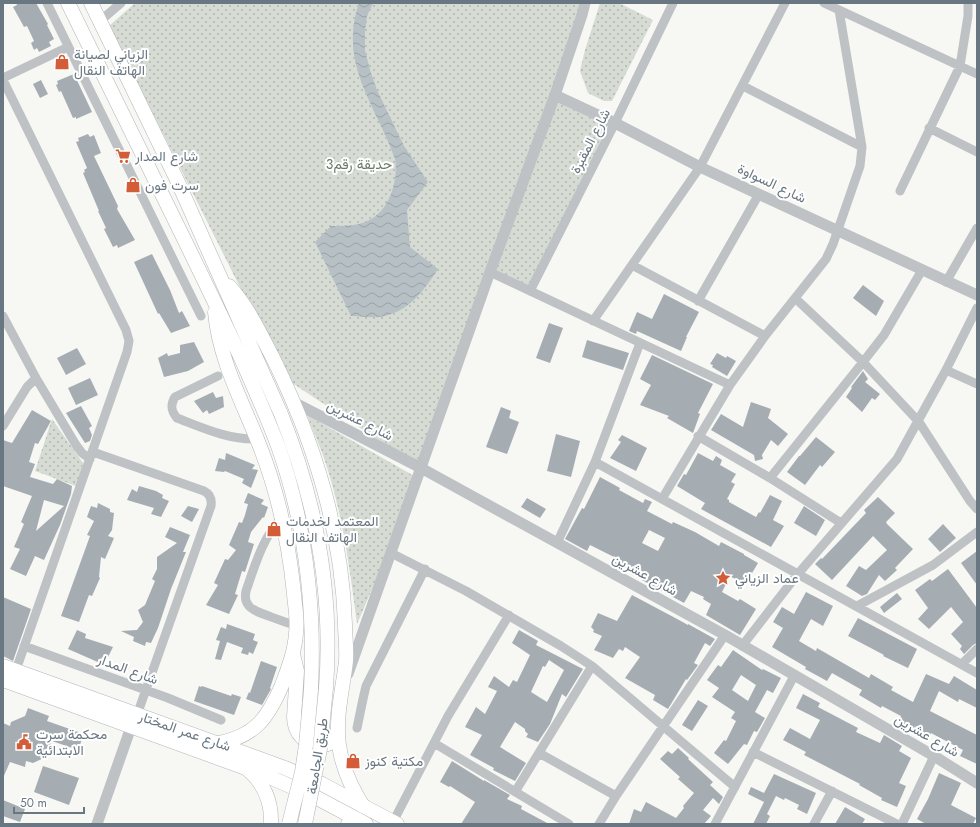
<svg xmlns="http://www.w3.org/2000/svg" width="980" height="827" font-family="Jost,Vazirmatn,sans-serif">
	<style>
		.grass { fill: url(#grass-dots) }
		.water { fill: url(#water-waves) }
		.building { fill: #a6adb2; fill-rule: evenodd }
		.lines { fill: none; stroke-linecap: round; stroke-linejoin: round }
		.primary-casing { stroke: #b2b6b9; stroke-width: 15 }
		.trunk-casing { stroke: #b2b5b8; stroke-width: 15 }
		.minor { stroke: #bec2c5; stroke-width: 9 }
		.tertiary { stroke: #bec2c5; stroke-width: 11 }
		.primary { stroke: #fff; stroke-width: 14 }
		.trunk { stroke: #fff; stroke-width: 14 }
		.trunk-bridge-casing { stroke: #b2b5b8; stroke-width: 15; stroke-linecap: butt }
		.trunk-bridge { stroke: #fff; stroke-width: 14 }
		.labels { text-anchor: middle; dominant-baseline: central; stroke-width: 4; stroke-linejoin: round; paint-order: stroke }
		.poi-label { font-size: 14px; fill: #697782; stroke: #fff; text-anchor: start }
		.street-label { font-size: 14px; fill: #697782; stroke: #fff }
		.park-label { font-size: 14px; fill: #6b7a67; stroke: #fff }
	</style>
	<defs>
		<pattern id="grass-dots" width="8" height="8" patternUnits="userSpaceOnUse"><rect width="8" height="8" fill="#d6dbd4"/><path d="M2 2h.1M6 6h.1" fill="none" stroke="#b2b6b1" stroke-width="1.8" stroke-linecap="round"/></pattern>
		<pattern id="water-waves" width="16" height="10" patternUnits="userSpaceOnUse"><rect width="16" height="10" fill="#b7c1c5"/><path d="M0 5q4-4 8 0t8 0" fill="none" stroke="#99a2a5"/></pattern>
	</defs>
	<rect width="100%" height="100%" fill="#f7f7f4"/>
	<!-- grass -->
	<path class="grass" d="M135,3H585L555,95L615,123L530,291L490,273L421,468L286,379L109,26Z
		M600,3H619L653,20L612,101H604L588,93L580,71L585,50Z
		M307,415L416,477L376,580L357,624C350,570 343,516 326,464C321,448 313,431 307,415Z
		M52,419L83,463L82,472L76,486L35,471Z"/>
	<!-- water -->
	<path class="water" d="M359,3H373L367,16L365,31V50L370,70L377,90L404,146L428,182L407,210L410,247L438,269C424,291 407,314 379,317C370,318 360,316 351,316L315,242L331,226C340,226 350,226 359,224C387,218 399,184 395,159C376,105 338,64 359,3Z"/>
	<!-- building -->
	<path class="building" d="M16,3H36L48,24L47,25L54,39L49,42L51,46L39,52L37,48L34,50L31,43L34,41L27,26L24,27L13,7L17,5Z
		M74,74L92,112L76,119V117L73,118L61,91L59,92L56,85L58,84L57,81Z
		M41,80L48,94L40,98L33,84Z
		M88,134L90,137L94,135L101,153L94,156L118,206L117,209L135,240L118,248L117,245L113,247L104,229L106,228L98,211H99L83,173L85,172L84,170L87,168L76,142L79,141L78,138Z
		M152,254L170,290L179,313L182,311L190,326L171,333L159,313L158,314L134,262Z
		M863,285L884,301L876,316L853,298Z
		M664,294L699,312L686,337H687L681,351L637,331L636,334L629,331L637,312L652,319Z
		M549,323L563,328L550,363L536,358Z
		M587,340L629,353L623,370L582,357Z
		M194,342L204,362L188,371L164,377L158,358L167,353L168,356L180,353V345Z
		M77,348L86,364L66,375L57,358Z
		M717,353L726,358L727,356L736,361L727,376L712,367L713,365L710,364Z
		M652,355L713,384L698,413L700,414L693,433L667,418L669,416L640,405L651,385L640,379Z
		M863,371L868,379L865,382L880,394L875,400L872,398L862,412L846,397L852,388L851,387Z
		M90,378L98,395L76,405L68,388Z
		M213,392L216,398L223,396L224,407L209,414L207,410L203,413L194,401Z
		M751,402L771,409L768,418L788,434L778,446L771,440L762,455L763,459L755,461L754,455L711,430L721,414L743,427Z
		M81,406L92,426L89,428L92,435L90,441L85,443L66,413Z
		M501,407L511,411L509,418L519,422L507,454L486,447Z
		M32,410L51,421L38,444L35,443L29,462L35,464L30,477L53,484L57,479L72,486L71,494L60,525L44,560L35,556L26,576L10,569L20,549L14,547L24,524L21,522L32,496L3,486V440L12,443ZM44,500L64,506L36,531Z
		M556,434L580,441L571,477L547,471Z
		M622,435L647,448L636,471L610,458L621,442L618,440Z
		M816,437L835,452L822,467L820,465L805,485L787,472L799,456H800Z
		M226,453L255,465L252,469L258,470L251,488L242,483L244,479L225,471L224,472L215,471L219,458L225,460Z
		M698,453L713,461L716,456L722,460L720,465L736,474L731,482L735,484L727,499L729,500V502L756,517L759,512L760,513L770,495L782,501L773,520L784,526L771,547L701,509L705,503L677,486L684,474L686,475Z
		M600,477L620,488L619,490L643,503L645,499L652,502L647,511L672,524L673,522L695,532L719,546L721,542L744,554V555L758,563L745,585L730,576L722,592L738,601L740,599L756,609L740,635L706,615L711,604L703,599L704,597L691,591L684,603L642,580L643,577L612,562L614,557L590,545L587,551L565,539L582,508L584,509ZM649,530L665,538L658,551L642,543Z
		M139,486L156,491L163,495L162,498L169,501L161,517L151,514L154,508L127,500L132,489L137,492Z
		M248,493L264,500L261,504L268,507L264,518L263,517L251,532L248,542L254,544L245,572L242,571L235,594L238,595L229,614L206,605L218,585L214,583L225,559L228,560L236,550L229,545L239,522L242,523L245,515L248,504L244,503Z
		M878,497L895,513L886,522L887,524L913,549L895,568L897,570L885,581L879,575L867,594L862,596L846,586L859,566L866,570L887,550L873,536L832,580L815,564L821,558L822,559L866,513L864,510Z
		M527,498L546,509L540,518L521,507Z
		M98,503L110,509V512L114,513L112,530L108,536L114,538L105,559L101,557L99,577L100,578L92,596L89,595L79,622L61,616L90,536L87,535L94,521L87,517L91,506L97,508Z
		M188,506L199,509L192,522L181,516Z
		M804,506L825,520L816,536L794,523Z
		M943,524L956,538L940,552L928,539Z
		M170,527L190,535L183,552H186L171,589L158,628L151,643L146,642L145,646L133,641L134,637L121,631L137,630L143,622L138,610L145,605L155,581L152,579L157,569V557L177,543L165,537Z
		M977,551V585L961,563Z
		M948,569L977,608V643L973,645L964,654L960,649L962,646L951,634L963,622L951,607L929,629L918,619L928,608L915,590L930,579L932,581Z
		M806,592L833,606L823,626L811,619L799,641L816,651L817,648L869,678L871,674L893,687L891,690L913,702L926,674L949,684L954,676L977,690V708L959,699L958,702L939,691L930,711L977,735V764L960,756L963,750L931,733L929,738L898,722L901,716L882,706L881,708L859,695L862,690L832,673L827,681L805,669L806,667L772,647L783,628L773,622L782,607L794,614Z
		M897,593L902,599L884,613L880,607Z
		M632,595L679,620L688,625V624L715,639L710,646L705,643L694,663L698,665L687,680L686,679L668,709L653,700L655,695L625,678L640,657L625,647L623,651L619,649L613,658L594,650L602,636L593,632L594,630L591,627L598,613L617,621Z
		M3,597L31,609L13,661L3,656Z
		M858,618L917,649L908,668L883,656L884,655L848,636Z
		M227,624L255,634L253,640L258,642L253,654L249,652L248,655L241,653L243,648L227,642L221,660L215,659L220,641L216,640L221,627L226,629Z
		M77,630L86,634L85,638L113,647L107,659L102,657L100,663L68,649Z
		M519,630L538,641L536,645L583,669L566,697L562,694L550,724L538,742L526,737L528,734L525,731V729L515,722L500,747L526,763L515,781L493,770L494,768L470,755L482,735L465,727L476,707L485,714L497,691L488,687L494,676L509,687L513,680L517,682L530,655L512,643ZM549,660L564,670L547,702L531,692L543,666L545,667Z
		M733,650L762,670L763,669L781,678L773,693L767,690L755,712L765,718L757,732L754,731L747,745L744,744L728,764L714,753L724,740L726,741L736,721L731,718L735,712L712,697L719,688L707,680L718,665L721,667ZM741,675L756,685L748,701L732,690Z
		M261,661L277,667L270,688L271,689L270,691L262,705L246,699L249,692L250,693Z
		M199,686L201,687L202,686L231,696L232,694L241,697L234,715L194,701Z
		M803,694L820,703L818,707L858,728L856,732L880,743L884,735L902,746L899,751L911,758L899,783L906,786L897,807L881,800L882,798L859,785L860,784L804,755L806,752L783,740L790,728L810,739L820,720L796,708Z
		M698,700L708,706L692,731L682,725Z
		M28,708L49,716L47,721L84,734L78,750L52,741L46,757L33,763L26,761L25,767L10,762L3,778V723L10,726L11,722L25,716Z
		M678,748L689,758L688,759L713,782L710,785L723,797L719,804L713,798L703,810L711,816L704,824H629L634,809L641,812L646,802L676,818L684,808L683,806L694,793L678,779L680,777L660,759L668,751L672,754Z
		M452,761L484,781V780L510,795L507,799L522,806L521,809L549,824H461L475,802L450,786L449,787L440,782Z
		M43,766L79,778L69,805L34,792Z
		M939,773L961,783L951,805L976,818L973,824H926L917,819L928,799Z
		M774,774L816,793L807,814L797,809L799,805L785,798L784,800L776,796L767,814L770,816L766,824H753L764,802L748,794L751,787L764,793Z
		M3,800L25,809L20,822L3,816Z
		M845,807L865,819L862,824H835Z"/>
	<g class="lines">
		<!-- primary casing -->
		<g class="primary-casing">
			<path id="primary" d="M3,666L285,768L322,784L397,824
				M3,680L265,775L317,798L366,824"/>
		</g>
		<!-- trunk casing -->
		<g class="trunk-casing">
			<path id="trunk" d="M68,3C107,83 147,163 186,243C206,284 226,325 245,367C256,393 268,419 278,446C306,525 315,607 311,690
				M91,3L177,180L281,414C316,501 333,594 326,688
				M229,286C248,307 260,333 273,358C314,441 342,532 345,624C345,636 347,649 346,661C343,688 335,717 339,745C342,767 351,787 363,806
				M215,312C219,359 242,401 259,444C278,492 289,543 294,594C295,607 298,620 296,633C295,651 288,669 282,685C268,718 255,736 219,743
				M293,654L297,671L294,717C294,733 306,747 324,745C329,744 334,741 338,739
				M242,765C263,780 272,799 271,824
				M348,824L358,820"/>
		</g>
		<!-- minor -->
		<path class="minor" d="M47,3L201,316
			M824,3L977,74
			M100,21L121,3
			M3,78L68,47
			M3,80L126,330L129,341L127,352L16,670
			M743,86L862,147
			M929,128L977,152
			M900,191L960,66L968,16V3
			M632,265L765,336
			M490,272L730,385
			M946,282L977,228
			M530,291L615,123L673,3
			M795,298L863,362L919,422L970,501L977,509
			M698,301L759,194
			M3,316L36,378L76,445L82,453L90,459
			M593,321L700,167L785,3
			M946,370L977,384
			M218,376L175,397C170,405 171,411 177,418C203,428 229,440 257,439
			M3,426L27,387L36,378
			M698,436L770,478L841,523
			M93,452L204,491C210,494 212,499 211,506L137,715
			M595,462L977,673
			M770,478L863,362L884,335L922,270
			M662,499L730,385L765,336L826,259L833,244L860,166L862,147L839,10
			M282,517C263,537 255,565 246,591C245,596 245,602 249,606C254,613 287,622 297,626
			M557,543L595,462L640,343
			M391,553L466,591L561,646L592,666L735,787
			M857,606L933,565L977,532
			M24,646L168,698L221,720
			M742,646L797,575L897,459L946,370L977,308
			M962,664L977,649
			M357,728L363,699L366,686L425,569
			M434,743L569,824
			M753,752L897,824
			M539,753L616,796
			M515,792L592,666
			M393,822L448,716L509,615
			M599,824L616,796L725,635
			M715,824L794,676
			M814,824L832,791
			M902,824L934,756"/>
		<!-- tertiary -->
		<path class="tertiary" d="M555,95L615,123L700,167L977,295
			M293,402L421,468L725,635L934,756L977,783
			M348,674L490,272L555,95L582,15L585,3
			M97,824L131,727"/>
		<!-- primary -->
		<use href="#primary" class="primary"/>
		<!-- trunk -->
		<use href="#trunk" class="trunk"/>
		<!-- trunk-bridge casing -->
		<g class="trunk-bridge-casing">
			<path id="trunk-bridge" d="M289,824L302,772L306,745L311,690
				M305,824L320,749L326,688"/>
		</g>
		<!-- trunk-bridge -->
		<use href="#trunk-bridge" class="trunk-bridge"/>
	</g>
	<!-- icons -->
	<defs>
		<g id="shop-bare" transform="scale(1.2)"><path d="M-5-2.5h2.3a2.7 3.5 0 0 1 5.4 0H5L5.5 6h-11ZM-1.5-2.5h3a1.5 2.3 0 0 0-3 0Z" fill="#d35d38" stroke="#fff" stroke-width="2.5" paint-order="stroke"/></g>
		<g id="supermarket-bare" transform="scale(1.2)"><path d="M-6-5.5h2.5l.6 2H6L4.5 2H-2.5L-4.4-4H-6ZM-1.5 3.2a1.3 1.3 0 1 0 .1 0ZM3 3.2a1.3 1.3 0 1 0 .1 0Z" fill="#d35d38" stroke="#fff" stroke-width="2.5" paint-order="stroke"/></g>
		<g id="sight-bare" transform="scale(1.2)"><path d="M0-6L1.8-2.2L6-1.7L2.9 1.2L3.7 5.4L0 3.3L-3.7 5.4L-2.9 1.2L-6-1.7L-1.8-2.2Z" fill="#d35d38" stroke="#fff" stroke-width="2.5" paint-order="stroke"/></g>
		<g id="civic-bare" transform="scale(1.2)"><path d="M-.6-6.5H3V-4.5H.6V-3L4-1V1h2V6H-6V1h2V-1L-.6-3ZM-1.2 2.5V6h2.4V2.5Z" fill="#d35d38" stroke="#fff" stroke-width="2.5" paint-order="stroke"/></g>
	</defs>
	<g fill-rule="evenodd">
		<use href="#shop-bare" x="62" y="62"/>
		<use href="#supermarket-bare" x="123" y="156"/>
		<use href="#shop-bare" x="133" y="185"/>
		<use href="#shop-bare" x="274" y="529"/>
		<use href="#sight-bare" x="723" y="578"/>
		<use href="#civic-bare" x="24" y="742"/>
		<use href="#shop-bare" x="353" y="761"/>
	</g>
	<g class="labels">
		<!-- poi labels -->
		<g class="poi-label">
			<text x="74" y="54">الزياني لصيانة<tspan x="74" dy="16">الهاتف النقال</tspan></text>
			<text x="135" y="156">شارع المدار</text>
			<text x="145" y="185">سرت فون</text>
			<text x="286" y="521">المعتمد لخدمات<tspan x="286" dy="16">الهاتف النقال</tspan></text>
			<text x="735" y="578">عماد الزياني</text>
			<text x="36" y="734">محكمة سرت<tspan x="36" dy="16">الابتدائية</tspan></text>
			<text x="365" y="761">مكتية كنوز</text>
		</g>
		<!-- street labels -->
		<g class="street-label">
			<text transform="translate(590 141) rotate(-63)">شارع المقبرة</text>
			<text transform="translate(772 183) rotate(25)">شارع السواوة</text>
			<text transform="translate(360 420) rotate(27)">شارع عشرين</text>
			<text transform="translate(645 574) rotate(29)">شارع عشرين</text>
			<text transform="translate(128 669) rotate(20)">شارع المدار</text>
			<text transform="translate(185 731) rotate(19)">شارع عمر المختار</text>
			<text transform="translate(927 735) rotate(30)">شارع عشرين</text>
			<text transform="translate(317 756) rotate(-81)">طريق الجامعة</text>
		</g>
		<!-- park labels -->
		<g class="park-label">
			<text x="359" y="164">حديقة رقم3</text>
		</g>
	</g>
	<!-- border -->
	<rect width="980" height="827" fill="none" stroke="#697782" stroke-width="8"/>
	<!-- scale -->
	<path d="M14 807v6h70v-6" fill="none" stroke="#697782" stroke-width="2"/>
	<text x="20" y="807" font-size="12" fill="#697782" stroke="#ffffff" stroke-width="3" paint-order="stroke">50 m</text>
</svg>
